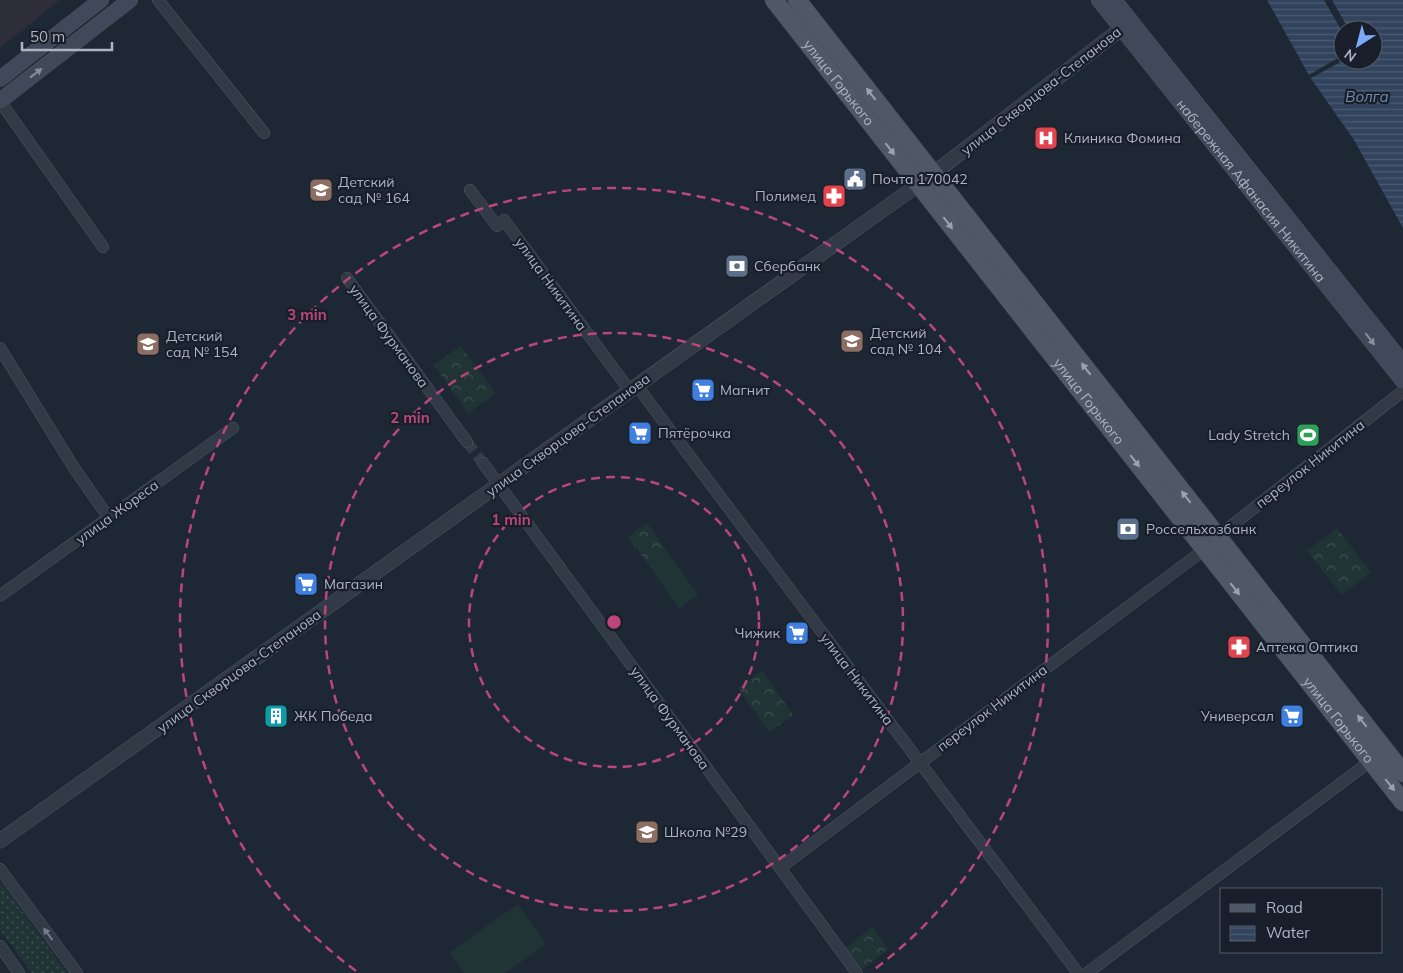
<svg xmlns="http://www.w3.org/2000/svg" width="1403" height="973" font-family="Mulish,sans-serif">
	<style>
		.medical { fill: #2e2d3a }
		.grass { fill: url(#grass-dots) }
		.forest { fill: url(#forest-crowns) }
		.pitch { fill: #203436 }
		.water { fill: url(#water-rules); fill-rule: evenodd }
		.pier { fill: #1e2835 }
		.lines { fill: none; stroke-linecap: round; stroke-linejoin: round }
		.minor-tunnel { stroke: #333d4a; stroke-width: 11; stroke-dasharray: 11 5.5; stroke-linecap: butt }
		.minor-casing { stroke: #4f5764; stroke-width: 12 }
		.tertiary-casing { stroke: #4f5764; stroke-width: 15 }
		.secondary-casing { stroke: #4f5764; stroke-width: 16 }
		.primary-casing { stroke: #3b434f; stroke-width: 19 }
		.minor { stroke: #323a46; stroke-width: 11 }
		.tertiary { stroke: #323a46; stroke-width: 14 }
		.secondary { stroke: #404959; stroke-width: 15 }
		.primary { stroke: #4f5966; stroke-width: 18 }
		.oneway { fill: #868f9e }
		.oneway2 { fill: #99a2b0 }
		.oneway3 { fill: #757d8b }
		.ring { fill: none; stroke: #bb477a; stroke-width: 2.5; stroke-dasharray: 9 6 }
		.labels { text-anchor: middle; dominant-baseline: central; stroke-width: 4.5; stroke-linejoin: round; paint-order: stroke }
		.street-label { font-size: 14px; fill: #abb4c3; stroke: #181f2a }
		.poi-label { font-size: 14px; fill: #abb4c3; stroke: #181f2a; text-anchor: start }
		.water-label { font-size: 15px; font-style: italic; fill: #738bac; stroke: #181f2a }
		.centre { fill: #bb477a; stroke: #181f2a; stroke-width: 2.5 }
		.ring-label { font-size: 15px; text-anchor: middle; font-weight: bold; fill: #bb477a; stroke: #181f2a; stroke-width: 4.5; stroke-linejoin: round; paint-order: stroke }
	</style>
	<defs>
		<pattern id="grass-dots" width="8" height="8" patternUnits="userSpaceOnUse" patternTransform="scale(1.25)"><rect width="8" height="8" fill="#203436"/><path d="M2 2h.1M6 6h.1" fill="none" stroke="#3e4f51" stroke-width="1.8" stroke-linecap="round"/></pattern>
		<pattern id="forest-crowns" width="20" height="18" patternUnits="userSpaceOnUse" patternTransform="scale(1.25)"><rect width="20" height="18" fill="#203436"/><path d="M2 6a3 3 0 1 1 6 0M12 15a3 3 0 1 1 6 0" fill="none" stroke="#3e4f51"/></pattern>
		<pattern id="water-rules" width="6" height="5" patternUnits="userSpaceOnUse" patternTransform="scale(1.25)"><rect width="6" height="5" fill="#31435d"/><path d="M0 2.5h6" fill="none" stroke="#4c5c73"/></pattern>
	</defs>
	<rect width="100%" height="100%" fill="#1e2835"/>
	<!-- medical -->
	<path class="medical" d="M0,0H60L0,48Z"/>
	<!-- grass -->
	<path class="grass" d="M0,883L3,885L67,973H32L0,930Z"/>
	<!-- forest -->
	<path class="forest" d="M461,346L496,394L468,413L434,365Z
		M647,523L667,551L648,564L628,537Z
		M1337,528L1371,572L1342,595L1307,551Z
		M762,671L793,715L769,732L738,688Z
		M872,927L888,949L863,969L846,948Z"/>
	<!-- pitch -->
	<path class="pitch" d="M667,551L698,595L679,609L648,564Z
		M518,904L546,944L505,973H464L450,952Z"/>
	<!-- water -->
	<path class="water" d="M1267,0H1403V228L1354,140L1310,77ZM1343,30H1373V60H1343Z"/>
	<!-- pier -->
	<path class="pier" d="M1324,0H1332L1349,30H1343V33Z
		M1343,55L1344,60L1311,78L1309,75Z"/>
	<g class="lines">
		<!-- minor-tunnel -->
		<path class="minor-tunnel" d="M467,442L483,463"/>
		<!-- minor casing -->
		<g class="minor-casing">
			<path id="minor" d="M158,0L264,133
				M0,101L103,247
				M470,190L497,226L504,220L630,391
				M347,278L467,442
				M0,348L74,468L109,518
				M637,386L1078,973
				M483,463L857,973
				M1217,537L1403,391
				M0,596L233,428
				M780,868L1205,549
				M0,869L77,973
				M0,946L19,973
				M1087,973L1376,757"/>
		</g>
		<!-- tertiary casing -->
		<g class="tertiary-casing">
			<path id="tertiary" d="M0,841L933,174L1130,22"/>
		</g>
		<!-- secondary casing -->
		<g class="secondary-casing">
			<g id="secondary">
				<path id="s1" d="M1099,0L1403,381"/>
				<path d="M1114,0L1403,363"/>
				<path d="M0,79L101,0"/>
				<path d="M0,101L130,0"/>
			</g>
		</g>
		<!-- primary casing -->
		<g class="primary-casing">
			<g id="primary">
				<path id="s2" d="M774,0L1403,802"/>
				<path d="M797,0L1403,773"/>
			</g>
		</g>
		<!-- minor -->
		<use href="#minor" class="minor"/>
		<!-- tertiary -->
		<use href="#tertiary" class="tertiary"/>
		<!-- secondary -->
		<use href="#secondary" class="secondary"/>
		<!-- primary -->
		<use href="#primary" class="primary"/>
	</g>
	<!-- one-way arrows -->
	<defs><path id="oneway-solid" d="M-6-.8H1V-3.2L6.5 0L1 3.2V.8H-6Z" transform="scale(1.25)"/></defs>
	<g class="oneway">
		<use href="#oneway-solid" transform="translate(36 73) rotate(-38)"/>
		<use href="#oneway-solid" transform="translate(1370 339) rotate(52)"/>
	</g>
	<g class="oneway2">
		<use href="#oneway-solid" transform="translate(871 94) rotate(-128)"/>
		<use href="#oneway-solid" transform="translate(890 149) rotate(52)"/>
		<use href="#oneway-solid" transform="translate(948 223) rotate(52)"/>
		<use href="#oneway-solid" transform="translate(1086 369) rotate(-128)"/>
		<use href="#oneway-solid" transform="translate(1135 461) rotate(52)"/>
		<use href="#oneway-solid" transform="translate(1186 497) rotate(-128)"/>
		<use href="#oneway-solid" transform="translate(1235 589) rotate(52)"/>
		<use href="#oneway-solid" transform="translate(1362 721) rotate(-128)"/>
		<use href="#oneway-solid" transform="translate(1390 785) rotate(51)"/>
	</g>
	<use class="oneway3" href="#oneway-solid" transform="translate(48 934) rotate(-126)"/>
	<!-- distance rings -->
	<g class="ring">
		<circle cx="614" cy="622" r="145"/>
		<circle cx="614" cy="622" r="289"/>
		<path d="M356 971A434 434 0 1 1 872 971"/>
	</g>
	<!-- icons -->
	<defs>
		<g id="hospital-square" transform="scale(1.25)"><rect x="-9" y="-9" width="18" height="18" rx="4" fill="#e0444e" stroke="#181f2a"/><path d="M-5-5h3v3.5h4V-5h3V5h-3V1.5h-4V5h-3Z" fill="#fff"/></g>
		<g id="civic-square" transform="scale(1.25)"><rect x="-9" y="-9" width="18" height="18" rx="4" fill="#5c6f8a" stroke="#181f2a"/><path d="M-.6-6.5H3V-4.5H.6V-3L4-1V1h2V6H-6V1h2V-1L-.6-3ZM-1.2 2.5V6h2.4V2.5Z" fill="#fff"/></g>
		<g id="school-square" transform="scale(1.25)"><rect x="-9" y="-9" width="18" height="18" rx="4" fill="#8d6e63" stroke="#181f2a"/><path d="M0-5L7-2L0 1L-7-2ZM-4 1L0 2.5L4 1V4Q0 6-4 4Z" fill="#fff"/></g>
		<g id="pharmacy-square" transform="scale(1.25)"><rect x="-9" y="-9" width="18" height="18" rx="4" fill="#e0444e" stroke="#181f2a"/><path d="M-2-6h4v4h4v4h-4v4h-4v-4h-4v-4h4Z" fill="#fff"/></g>
		<g id="bank-square" transform="scale(1.25)"><rect x="-9" y="-9" width="18" height="18" rx="4" fill="#5c6f8a" stroke="#181f2a"/><path d="M-6-4H6V4H-6ZM0-2.3a2.3 2.3 0 1 0 0 4.6a2.3 2.3 0 1 0 0-4.6Z" fill="#fff"/></g>
		<g id="supermarket-square" transform="scale(1.25)"><rect x="-9" y="-9" width="18" height="18" rx="4" fill="#3f7fe0" stroke="#181f2a"/><path d="M-6-5.5h2.5l.6 2H6L4.5 2H-2.5L-4.4-4H-6ZM-1.5 3.2a1.3 1.3 0 1 0 .1 0ZM3 3.2a1.3 1.3 0 1 0 .1 0Z" fill="#fff"/></g>
		<g id="stadium-square" transform="scale(1.25)"><rect x="-9" y="-9" width="18" height="18" rx="4" fill="#2e9e5b" stroke="#181f2a"/><path d="M0-5a6.5 5 0 1 0 0 10a6.5 5 0 1 0 0-10ZM-3.5-1.8h7v3.6h-7Z" fill="#fff"/></g>
		<g id="building-square" transform="scale(1.25)"><rect x="-9" y="-9" width="18" height="18" rx="4" fill="#0f9aa8" stroke="#181f2a"/><path d="M-4-6H4V6H1V3H-1V6H-4ZM-2.5-4.3h1.7v1.8h-1.7ZM.8-4.3h1.7v1.8H.8ZM-2.5-1h1.7V.8h-1.7ZM.8-1h1.7V.8H.8Z" fill="#fff"/></g>
	</defs>
	<g fill-rule="evenodd">
		<use href="#hospital-square" x="1046" y="138"/>
		<use href="#civic-square" x="855" y="179"/>
		<use href="#school-square" x="321" y="190"/>
		<use href="#pharmacy-square" x="834" y="196"/>
		<use href="#bank-square" x="737" y="266"/>
		<use href="#school-square" x="852" y="341"/>
		<use href="#school-square" x="148" y="344"/>
		<use href="#supermarket-square" x="703" y="390"/>
		<use href="#supermarket-square" x="640" y="433"/>
		<use href="#stadium-square" x="1308" y="435"/>
		<use href="#bank-square" x="1128" y="529"/>
		<use href="#supermarket-square" x="306" y="584"/>
		<use href="#supermarket-square" x="797" y="633"/>
		<use href="#pharmacy-square" x="1239" y="647"/>
		<use href="#building-square" x="276" y="716"/>
		<use href="#supermarket-square" x="1292" y="716"/>
		<use href="#school-square" x="647" y="832"/>
	</g>
	<g class="labels">
		<!-- street labels -->
		<g class="street-label">
			<text stroke="none"><textPath href="#s2" startOffset="105">улица Горького</textPath></text>
			<text transform="translate(1041 91) rotate(-38)">улица Скворцова-Степанова</text>
			<text stroke="none"><textPath href="#s1" startOffset="244">набережная Афанасия Никитина</textPath></text>
			<text transform="translate(551 284) rotate(54)">улица Никитина</text>
			<text transform="translate(389 336) rotate(54)">улица Фурманова</text>
			<text stroke="none"><textPath href="#s2" startOffset="510">улица Горького</textPath></text>
			<text transform="translate(568 435) rotate(-36)">улица Скворцова-Степанова</text>
			<text transform="translate(1310 464) rotate(-38)">переулок Никитина</text>
			<text transform="translate(117 512) rotate(-36)">улица Жореса</text>
			<text transform="translate(239 671) rotate(-36)">улица Скворцова-Степанова</text>
			<text transform="translate(857 679) rotate(53)">улица Никитина</text>
			<text transform="translate(992 708) rotate(-37)">переулок Никитина</text>
			<text transform="translate(670 718) rotate(54)">улица Фурманова</text>
			<text stroke="none"><textPath href="#s2" startOffset="915">улица Горького</textPath></text>
		</g>
		<!-- poi labels -->
		<g class="poi-label">
			<text x="1064" y="138">Клиника Фомина</text>
			<text x="872" y="179">Почта 170042</text>
			<text x="338" y="182">Детский<tspan x="338" dy="16">сад № 164</tspan></text>
			<text x="816" y="196" text-anchor="end">Полимед</text>
			<text x="754" y="266">Сбербанк</text>
			<text x="870" y="333">Детский<tspan x="870" dy="16">сад № 104</tspan></text>
			<text x="166" y="336">Детский<tspan x="166" dy="16">сад № 154</tspan></text>
			<text x="720" y="390">Магнит</text>
			<text x="658" y="433">Пятёрочка</text>
			<text x="1290" y="435" text-anchor="end">Lady Stretch</text>
			<text x="1146" y="529">Россельхозбанк</text>
			<text x="324" y="584">Магазин</text>
			<text x="780" y="633" text-anchor="end">Чижик</text>
			<text x="1256" y="647">Аптека Оптика</text>
			<text x="294" y="716">ЖК Победа</text>
			<text x="1274" y="716" text-anchor="end">Универсал</text>
			<text x="664" y="832">Школа №29</text>
		</g>
		<!-- water labels -->
		<g class="water-label">
			<text x="1367" y="96">Волга</text>
		</g>
	</g>
	<circle cx="614" cy="622" r="8" class="centre"/>
	<g class="ring-label">
		<text x="307" y="320">3 min</text>
		<text x="410" y="423">2 min</text>
		<text x="511" y="525">1 min</text>
	</g>
	<!-- legend -->
	<rect x="1220" y="888" width="162" height="65" fill="#181f2a" stroke="#535b67"/>
	<rect x="1230" y="904" width="25" height="8" fill="#4f5966" stroke="#535b67"/>
	<text x="1266" y="913" font-size="15" fill="#abb4c3">Road</text>
	<rect x="1230" y="926" width="25" height="15" fill="url(#water-rules)" stroke="#535b67"/>
	<text x="1266" y="938" font-size="15" fill="#abb4c3">Water</text>
	<!-- north arrow -->
	<g transform="translate(1358 45) rotate(216)"><circle r="24" fill="#181f2a" stroke="#535b67"/>
	<path d="M0-4L9 19L0 12L-9 19Z" fill="#7babf8"/>
	<text y="-8" font-size="14" font-weight="bold" text-anchor="middle" fill="#abb4c3">N</text>
	</g>
	<!-- scale -->
	<path d="M22 42v8h90v-8" fill="none" stroke="#abb4c3" stroke-width="2.5"/>
	<text x="30" y="42" font-size="15" fill="#abb4c3" stroke="#181f2a" stroke-width="4" paint-order="stroke">50 m</text>
</svg>
